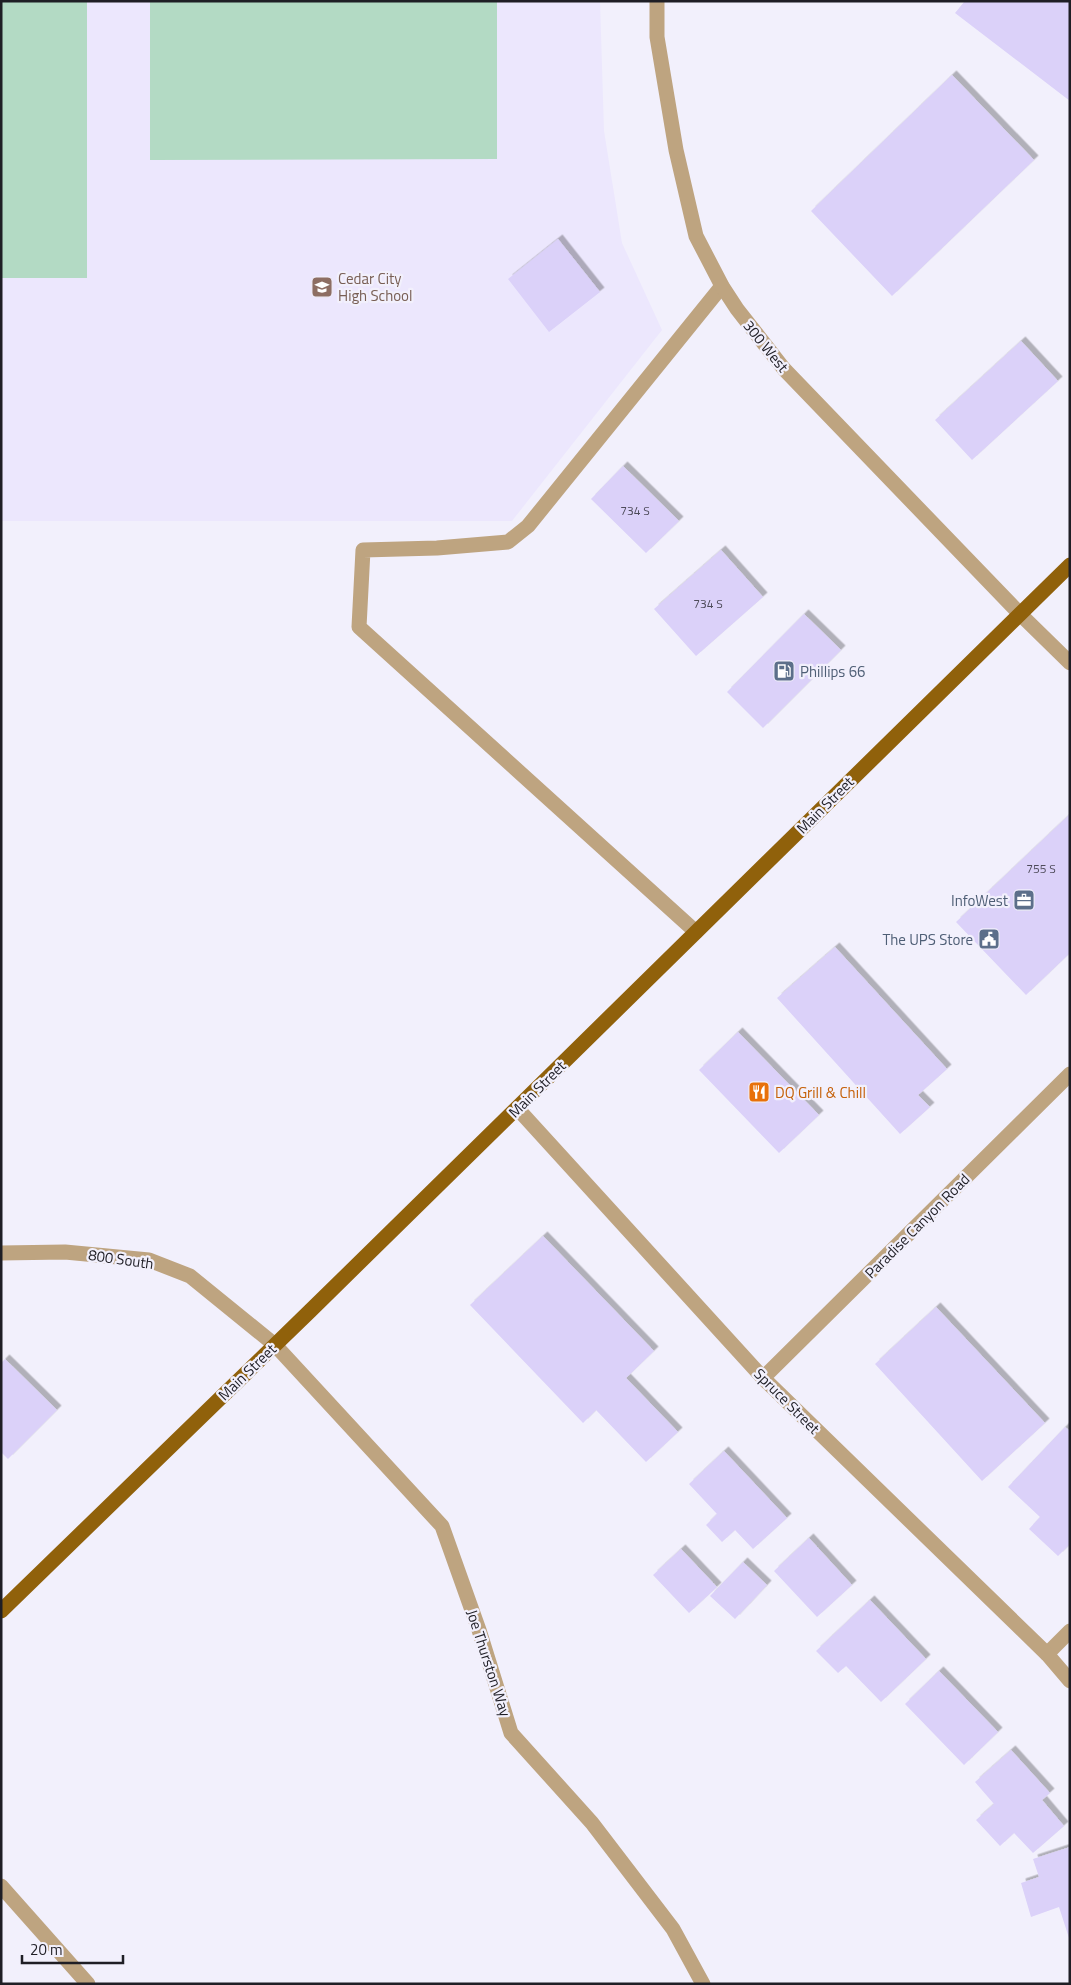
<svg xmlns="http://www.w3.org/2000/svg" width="1071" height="1985" font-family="'Titillium Web',sans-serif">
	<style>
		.built { fill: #ece7fd }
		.green { fill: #b3dac4 }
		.building { fill: #dbd1f9; filter: url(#shadow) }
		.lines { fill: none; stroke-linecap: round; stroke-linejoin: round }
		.service { stroke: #bea480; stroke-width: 15 }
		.minor { stroke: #bea480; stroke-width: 15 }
		.tertiary { stroke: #bea480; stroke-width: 15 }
		.primary { stroke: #90610b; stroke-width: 15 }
		.labels { text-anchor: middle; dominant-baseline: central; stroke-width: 4.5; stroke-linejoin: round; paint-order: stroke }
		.number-label { font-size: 12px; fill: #4e4b5a }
		.education-label { font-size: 15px; fill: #785e54; stroke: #f2f0fc; text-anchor: start }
		.street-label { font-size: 15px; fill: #1f1e25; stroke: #f2f0fc }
		.service-label { font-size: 15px; fill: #4e5e75; stroke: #f2f0fc; text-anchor: end }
		.food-label { font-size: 15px; fill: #c56008; stroke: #f2f0fc; text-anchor: start }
	</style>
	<defs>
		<filter id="shadow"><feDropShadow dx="4.5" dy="-4.5" stdDeviation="0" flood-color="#0004"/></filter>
	</defs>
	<rect width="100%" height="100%" fill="#f2f0fc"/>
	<!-- built -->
	<path class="built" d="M1,1H600L604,131L622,243L662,330L512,521H1Z"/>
	<!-- green -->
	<path class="green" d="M1,1H87V278H1Z
		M150,1H497V159L150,160Z"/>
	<!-- building -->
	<path class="building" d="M965,1H1070V101L955,13Z
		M952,75L1034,160L892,296L811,211Z
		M558,239L600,292L549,332L508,279Z
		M1021,341L1058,381L972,460L935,420Z
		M623,466L679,521L646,553L591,499Z
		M721,550L763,597L696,656L654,609Z
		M804,614L841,650L763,728L727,692Z
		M1070,814V953L1026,995L956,922Z
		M835,947L947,1069L918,1095L930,1107L900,1134L777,998Z
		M738,1032L819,1115L779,1153L699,1070Z
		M543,1236L654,1351L626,1378L678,1432L646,1462L596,1410L583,1423L470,1305Z
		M936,1307L1045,1423L982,1481L875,1364Z
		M5,1359L57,1410L8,1459L1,1452V1363Z
		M1065,1427L1070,1431V1544L1058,1556L1029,1529L1040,1517L1008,1487Z
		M724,1451L787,1518L753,1549L735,1530L722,1542L706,1525L717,1514L689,1484Z
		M809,1538L852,1585L817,1617L774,1571Z
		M681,1549L717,1587L689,1613L653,1575Z
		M743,1562L767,1585L735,1619L710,1596Z
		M870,1600L926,1659L881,1702L846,1666L838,1673L816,1651Z
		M939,1671L998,1732L964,1765L905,1704Z
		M1011,1750L1050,1793L1042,1800L1064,1826L1033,1853L1014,1833L1000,1846L976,1820L994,1804L975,1782Z
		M1070,1847V1938H1069L1059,1907L1031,1917L1021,1883L1039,1877L1033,1859Z"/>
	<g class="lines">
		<!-- service -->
		<path class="service" d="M696,932L359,627L363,550L437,548L508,542L528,526L722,286
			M1047,1654L1070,1631
			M1,1886L88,1984"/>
		<!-- minor -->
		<path class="minor" d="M1020,614L1070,663
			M517,1108L763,1378L1047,1654L1070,1681
			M1,1253L65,1252L149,1260L190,1276L275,1345L442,1526L479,1630L511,1733L592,1823L673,1929L703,1984
			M763,1378L1070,1074"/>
		<!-- tertiary -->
		<path class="tertiary" d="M657,1V37L676,150L696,236L722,286L737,309L784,369L1020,614"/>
		<!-- primary -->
		<path class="primary" d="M1,1611L310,1311L1070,565"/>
	</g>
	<!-- icons -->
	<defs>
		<g id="school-square" transform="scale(1.125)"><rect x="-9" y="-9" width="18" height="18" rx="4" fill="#8d6e63" stroke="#f2f0fc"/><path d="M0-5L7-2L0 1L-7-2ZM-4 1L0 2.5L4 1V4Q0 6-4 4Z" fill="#fff"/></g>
		<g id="fuel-square" transform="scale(1.125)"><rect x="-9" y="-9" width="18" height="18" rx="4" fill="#5c6f8a" stroke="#f2f0fc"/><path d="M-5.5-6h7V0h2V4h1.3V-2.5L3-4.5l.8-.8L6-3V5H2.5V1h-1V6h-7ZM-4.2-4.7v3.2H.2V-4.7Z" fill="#fff"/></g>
		<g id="office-square" transform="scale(1.125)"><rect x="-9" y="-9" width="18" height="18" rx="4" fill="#5c6f8a" stroke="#f2f0fc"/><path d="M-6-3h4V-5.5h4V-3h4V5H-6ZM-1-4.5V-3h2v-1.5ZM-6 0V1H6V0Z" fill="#fff"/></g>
		<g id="civic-square" transform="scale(1.125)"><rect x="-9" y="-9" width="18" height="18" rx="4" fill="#5c6f8a" stroke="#f2f0fc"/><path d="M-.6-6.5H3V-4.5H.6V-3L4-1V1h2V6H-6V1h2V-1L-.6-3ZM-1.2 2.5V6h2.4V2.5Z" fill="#fff"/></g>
		<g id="restaurant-square" transform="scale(1.125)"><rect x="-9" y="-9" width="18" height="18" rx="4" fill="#e8710a" stroke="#f2f0fc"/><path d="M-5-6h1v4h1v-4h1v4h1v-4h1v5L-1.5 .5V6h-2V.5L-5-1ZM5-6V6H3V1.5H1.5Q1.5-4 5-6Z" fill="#fff"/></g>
	</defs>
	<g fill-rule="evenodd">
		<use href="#school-square" x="322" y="287"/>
		<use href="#fuel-square" x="784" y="671"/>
		<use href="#office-square" x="1024" y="900"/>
		<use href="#civic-square" x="989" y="939"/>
		<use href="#restaurant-square" x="759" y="1092"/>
	</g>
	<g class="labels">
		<!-- number labels -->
		<g class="number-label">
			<text x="635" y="510">734 S</text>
			<text x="708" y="603">734 S</text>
			<text x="1041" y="868">755 S</text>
		</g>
		<!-- education labels -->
		<g class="education-label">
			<text x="338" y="278">Cedar City<tspan x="338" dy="17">High School</tspan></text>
		</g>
		<!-- street labels -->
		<g class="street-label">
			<text transform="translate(766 346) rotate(51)">300 West</text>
			<text transform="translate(825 805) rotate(-45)">Main Street</text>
			<text transform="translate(537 1089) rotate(-45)">Main Street</text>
			<text transform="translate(917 1226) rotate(-45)">Paradise Canyon Road</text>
			<text transform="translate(121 1259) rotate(8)">800 South</text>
			<text transform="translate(247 1372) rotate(-44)">Main Street</text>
			<text transform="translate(787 1401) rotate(45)">Spruce Street</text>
			<text transform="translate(489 1663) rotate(72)">Joe Thurston Way</text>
		</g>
		<!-- service labels -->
		<g class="service-label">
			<text x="800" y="671" text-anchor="start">Phillips 66</text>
			<text x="1008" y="900">InfoWest</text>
			<text x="973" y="939">The UPS Store</text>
		</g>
		<!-- food labels -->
		<g class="food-label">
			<text x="775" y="1092">DQ Grill &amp; Chill</text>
		</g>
	</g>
	<!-- border -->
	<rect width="1071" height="1985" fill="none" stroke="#1f1e25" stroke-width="5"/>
	<!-- scale -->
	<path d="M22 1955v8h101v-8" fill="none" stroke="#1f1e25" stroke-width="2.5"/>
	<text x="30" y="1955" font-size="15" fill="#1f1e25" stroke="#f2f0fc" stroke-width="4" paint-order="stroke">20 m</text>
</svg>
